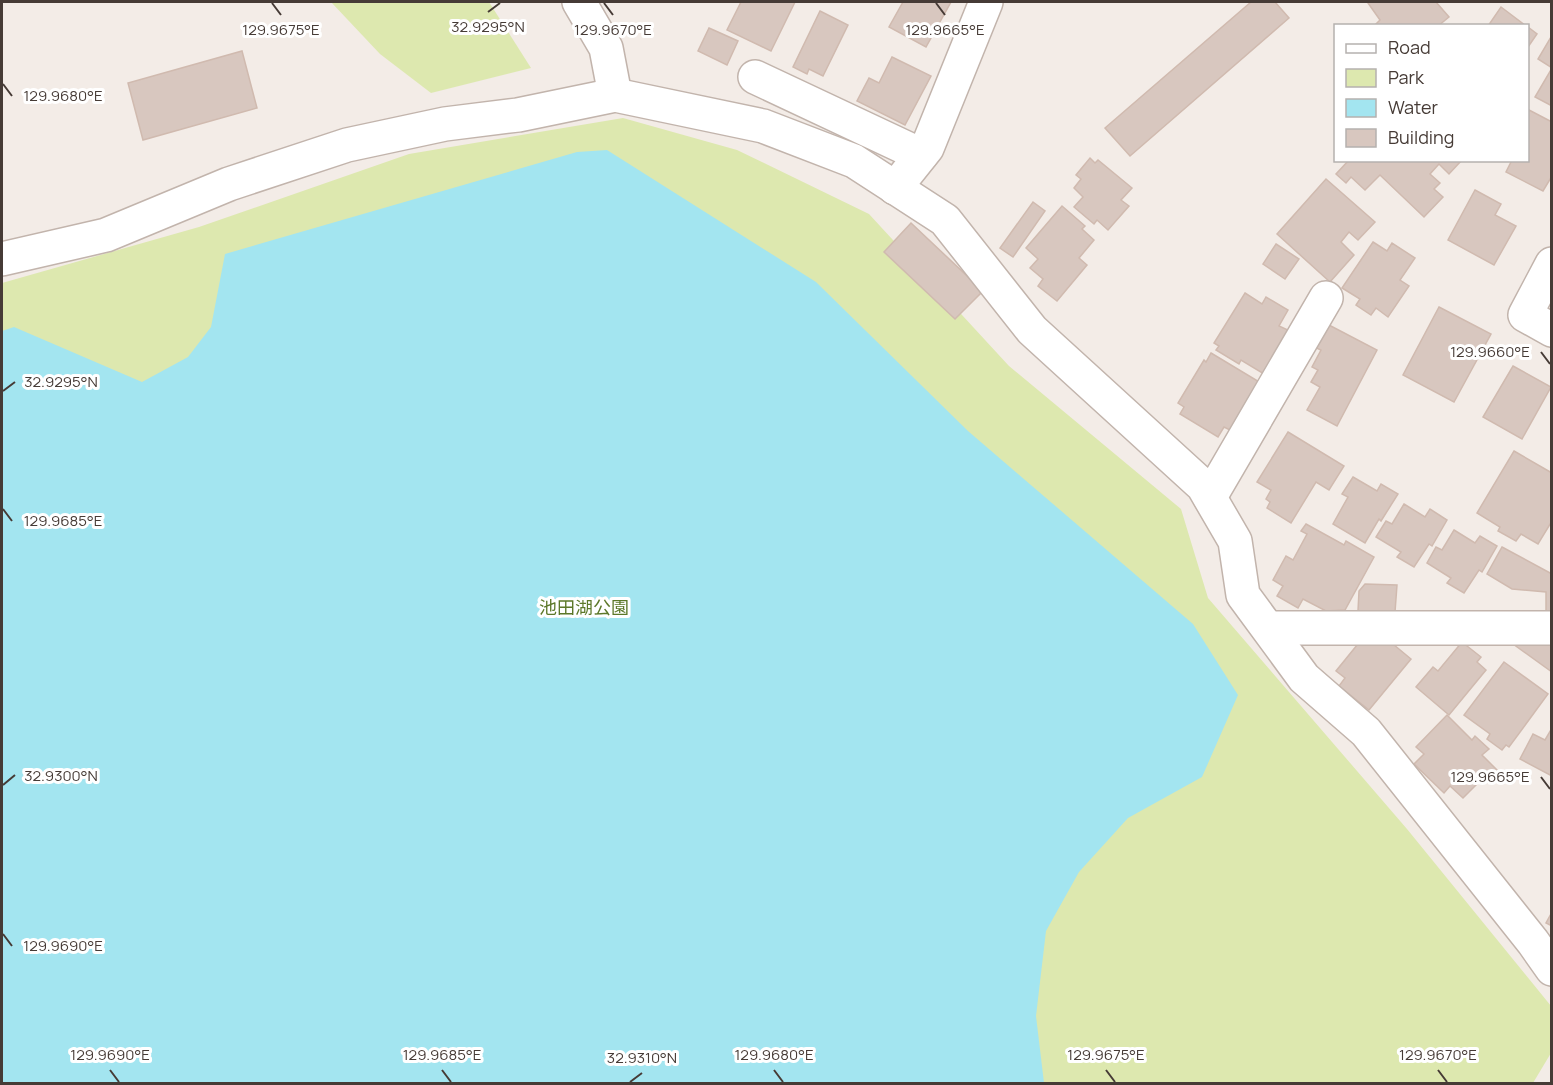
<svg xmlns="http://www.w3.org/2000/svg" width="1553" height="1085" font-family="Manrope,'Noto Sans JP',sans-serif">
<rect width="100%" height="100%" fill="#f3ece7"/>
<g fill="#dde8af">
<path d="M 331,2 L 489,2 L 531,68 L 431,93 L 380,54 Z"/>
<path d="M 623,118 L 737,150 L 869,214 L 1009,366 L 1181,509 L 1208,598 L 1407,829 L 1551,1006 L 1551,1053 L 1533,1083 L 2,1084 L 2,283 L 199,227 L 409,154 Z"/>
</g>
<path fill="#a3e5f0" d="M 607,150 L 816,282 L 968,431 L 1193,624 L 1238,695 L 1202,777 L 1128,818 L 1079,872 L 1046,931 L 1036,1016 L 1044,1083 L 2,1083 L 2,331 L 14,327 L 142,382 L 188,357 L 211,327 L 225,254 L 577,152 Z"/>
<g fill="#d8c7bf" stroke="#d0baaf" stroke-width="1.5">
<path d="M 741,2 L 795,2 L 771,51 L 727,30 Z"/>
<path d="M 903,2 L 951,2 L 926,47 L 889,27 Z"/>
<path d="M 1251,2 L 1275,2 L 1289,18 L 1130,156 L 1105,128 Z"/>
<path d="M 1370,2 L 1436,2 L 1449,17 L 1438,26 L 1374,26 L 1380,20 L 1368,3 Z"/>
<path d="M 1501,7 L 1526,26 L 1488,26 Z"/>
<path d="M 820,11 L 848,25 L 823,76 L 809,69 L 807,74 L 793,67 Z"/>
<path d="M 1528,27 L 1537,34 L 1528,47 Z"/>
<path d="M 709,28 L 738,41 L 727,65 L 698,51 Z"/>
<path d="M 1551,37 L 1552,37 L 1552,68 L 1538,59 Z"/>
<path d="M 242,51 L 257,108 L 143,140 L 128,83 Z"/>
<path d="M 892,57 L 931,76 L 905,125 L 857,101 L 869,78 L 879,83 Z"/>
<path d="M 1552,68 L 1552,106 L 1535,97 Z"/>
<path d="M 1529,110 L 1552,122 L 1552,176 L 1543,191 L 1506,172 L 1512,160 L 1528,160 L 1528,114 Z"/>
<path d="M 1090,158 L 1095,163 L 1098,160 L 1132,188 L 1121,200 L 1129,206 L 1108,230 L 1097,220 L 1094,224 L 1074,207 L 1083,197 L 1074,188 L 1081,179 L 1076,175 Z"/>
<path d="M 1349,160 L 1462,160 L 1449,174 L 1439,164 L 1430,174 L 1440,183 L 1434,189 L 1443,197 L 1424,217 L 1380,175 L 1365,190 L 1351,177 L 1346,183 L 1336,174 Z"/>
<path d="M 1326,179 L 1375,222 L 1358,240 L 1349,232 L 1341,242 L 1354,255 L 1330,282 L 1277,234 Z"/>
<path d="M 1475,190 L 1501,204 L 1495,215 L 1516,226 L 1494,265 L 1448,240 Z"/>
<path d="M 1033,202 L 1045,211 L 1013,257 L 1000,248 Z"/>
<path d="M 1062,206 L 1085,226 L 1082,229 L 1094,240 L 1079,258 L 1087,265 L 1057,301 L 1038,286 L 1043,279 L 1030,268 L 1038,259 L 1026,248 Z"/>
<path d="M 911,223 L 983,291 L 955,319 L 884,252 Z"/>
<path d="M 1373,242 L 1387,251 L 1392,243 L 1415,258 L 1400,280 L 1409,286 L 1388,317 L 1376,308 L 1371,315 L 1356,305 L 1360,299 L 1342,288 Z"/>
<path d="M 1276,244 L 1299,259 L 1285,279 L 1263,264 Z"/>
<path d="M 1245,293 L 1262,304 L 1266,297 L 1288,310 L 1279,326 L 1290,331 L 1264,374 L 1241,360 L 1239,364 L 1216,350 L 1219,346 L 1214,343 Z"/>
<path d="M 1439,307 L 1491,334 L 1454,402 L 1403,375 Z"/>
<path d="M 1327,324 L 1377,350 L 1337,426 L 1307,410 L 1320,387 L 1311,382 L 1318,370 L 1312,367 L 1321,350 L 1314,347 Z"/>
<path d="M 1211,353 L 1261,383 L 1232,431 L 1224,427 L 1218,437 L 1180,414 L 1184,407 L 1178,403 L 1204,360 L 1206,362 Z"/>
<path d="M 1513,366 L 1551,387 L 1522,439 L 1483,417 Z"/>
<path d="M 1288,432 L 1344,466 L 1329,490 L 1316,482 L 1291,523 L 1267,508 L 1270,502 L 1266,499 L 1271,490 L 1257,482 Z"/>
<path d="M 1514,451 L 1552,473 L 1552,521 L 1538,544 L 1521,534 L 1516,541 L 1498,531 L 1500,527 L 1477,513 Z"/>
<path d="M 1353,477 L 1377,491 L 1381,484 L 1398,494 L 1381,521 L 1379,519 L 1365,543 L 1333,524 L 1348,497 L 1342,494 Z"/>
<path d="M 1404,504 L 1425,517 L 1430,509 L 1447,520 L 1432,546 L 1429,544 L 1414,567 L 1397,557 L 1401,552 L 1376,537 L 1386,521 L 1392,524 Z"/>
<path d="M 1306,524 L 1344,545 L 1346,541 L 1374,557 L 1345,610 L 1326,611 L 1303,599 L 1298,608 L 1277,596 L 1283,586 L 1273,580 L 1286,556 L 1293,560 L 1307,534 L 1301,531 Z"/>
<path d="M 1454,530 L 1475,543 L 1480,536 L 1497,546 L 1482,572 L 1479,570 L 1464,593 L 1447,583 L 1451,578 L 1427,563 L 1436,547 L 1442,550 Z"/>
<path d="M 1502,547 L 1552,574 L 1552,615 L 1546,615 L 1546,592 L 1512,589 L 1487,574 Z"/>
<path d="M 1365,584 L 1397,585 L 1395,612 L 1358,611 L 1359,591 Z"/>
<path d="M 1366,634 L 1382,635 L 1411,659 L 1369,710 L 1339,686 L 1345,678 L 1336,671 Z"/>
<path d="M 1552,638 L 1552,672 L 1513,644 Z"/>
<path d="M 1462,642 L 1481,657 L 1477,662 L 1486,670 L 1449,715 L 1416,687 L 1433,667 L 1438,671 Z"/>
<path d="M 1504,662 L 1548,694 L 1509,747 L 1506,745 L 1502,750 L 1487,739 L 1490,734 L 1464,715 Z"/>
<path d="M 1447,715 L 1472,740 L 1475,736 L 1489,749 L 1482,755 L 1499,772 L 1488,783 L 1483,778 L 1463,798 L 1450,786 L 1444,793 L 1414,764 L 1424,754 L 1416,747 Z"/>
<path d="M 1552,728 L 1552,771 L 1550,775 L 1520,759 L 1533,734 L 1545,740 Z"/>
<path d="M 1552,912 L 1552,926 L 1546,923 Z"/>
</g>
<g fill="none" stroke-linecap="round" stroke-linejoin="round">
<defs>
<g id="minor">
<path d="M 579,2 L 606,48 L 615,95"/>
<path d="M 755,77 L 921,155"/>
<path d="M 895,188 L 927,148 L 986,2"/>
<path d="M 2,259 L 106,235 L 229,184 L 347,145 L 445,124 L 518,115 L 615,95 L 763,126 L 854,161 L 945,220 L 1032,330 L 1203,486 L 1235,541 L 1243,595 L 1304,678 L 1366,732 L 1533,942 L 1552,969"/>
<path d="M 1552,264 L 1525,315 L 1552,330"/>
<path d="M 1210,497 L 1326,298"/>
<path d="M 1268,628 L 1552,628"/>
</g>
</defs>
<use href="#minor" stroke="#c2b4ac" stroke-width="36"/>
<use href="#minor" stroke="#fff" stroke-width="33"/>
</g>
<path fill="none" stroke="#463b36" stroke-width="2" d="M 272,3 L 281,15M 604,3 L 613,15M 936,3 L 945,15M 488,12 L 500,3M 3,84 L 12,96M 1541,352 L 1550,364M 3,391 L 15,382M 3,509 L 12,521M 1541,777 L 1550,789M 3,785 L 15,775M 3,934 L 12,946M 110,1070 L 119,1082M 442,1070 L 451,1082M 774,1070 L 783,1082M 1106,1070 L 1115,1082M 1438,1070 L 1447,1082M 630,1082 L 642,1073"/>
<g text-anchor="middle" stroke-width="6" stroke-linejoin="round" paint-order="stroke">
<g font-size="18" fill="#5c7829" stroke="#fff">
<text x="584" y="614">池田湖公園</text>
</g>
</g>
<g font-size="15" text-anchor="middle" fill="#463b36" stroke="#fff" stroke-width="6" stroke-linejoin="round" paint-order="stroke">
<text x="488" y="32">32.9295°N</text>
<text x="281" y="35">129.9675°E</text>
<text x="613" y="35">129.9670°E</text>
<text x="945" y="35">129.9665°E</text>
<text x="63" y="101">129.9680°E</text>
<text x="1490" y="357">129.9660°E</text>
<text x="61" y="387">32.9295°N</text>
<text x="63" y="526">129.9685°E</text>
<text x="61" y="781">32.9300°N</text>
<text x="1490" y="782">129.9665°E</text>
<text x="63" y="951">129.9690°E</text>
<text x="110" y="1060">129.9690°E</text>
<text x="442" y="1060">129.9685°E</text>
<text x="774" y="1060">129.9680°E</text>
<text x="1106" y="1060">129.9675°E</text>
<text x="1438" y="1060">129.9670°E</text>
<text x="642" y="1063">32.9310°N</text>
</g>
<rect width="1553" height="1085" fill="none" stroke="#463b36" stroke-width="6"/>
<rect x="1334" y="24" width="195" height="138" fill="#ffffff" stroke="#b5b1af" stroke-width="1.5"/>
<rect x="1346" y="44" width="30" height="9" fill="#ffffff" stroke="#b5b1af" stroke-width="1.5"/>
<text x="1388" y="54" font-size="18" fill="#463b36">Road</text>
<rect x="1346" y="69" width="30" height="18" fill="#dde8af" stroke="#b5b1af" stroke-width="1.5"/>
<text x="1388" y="84" font-size="18" fill="#463b36">Park</text>
<rect x="1346" y="99" width="30" height="18" fill="#a3e5f0" stroke="#b5b1af" stroke-width="1.5"/>
<text x="1388" y="114" font-size="18" fill="#463b36">Water</text>
<rect x="1346" y="129" width="30" height="18" fill="#d8c7bf" stroke="#b5b1af" stroke-width="1.5"/>
<text x="1388" y="144" font-size="18" fill="#463b36">Building</text>
</svg>
